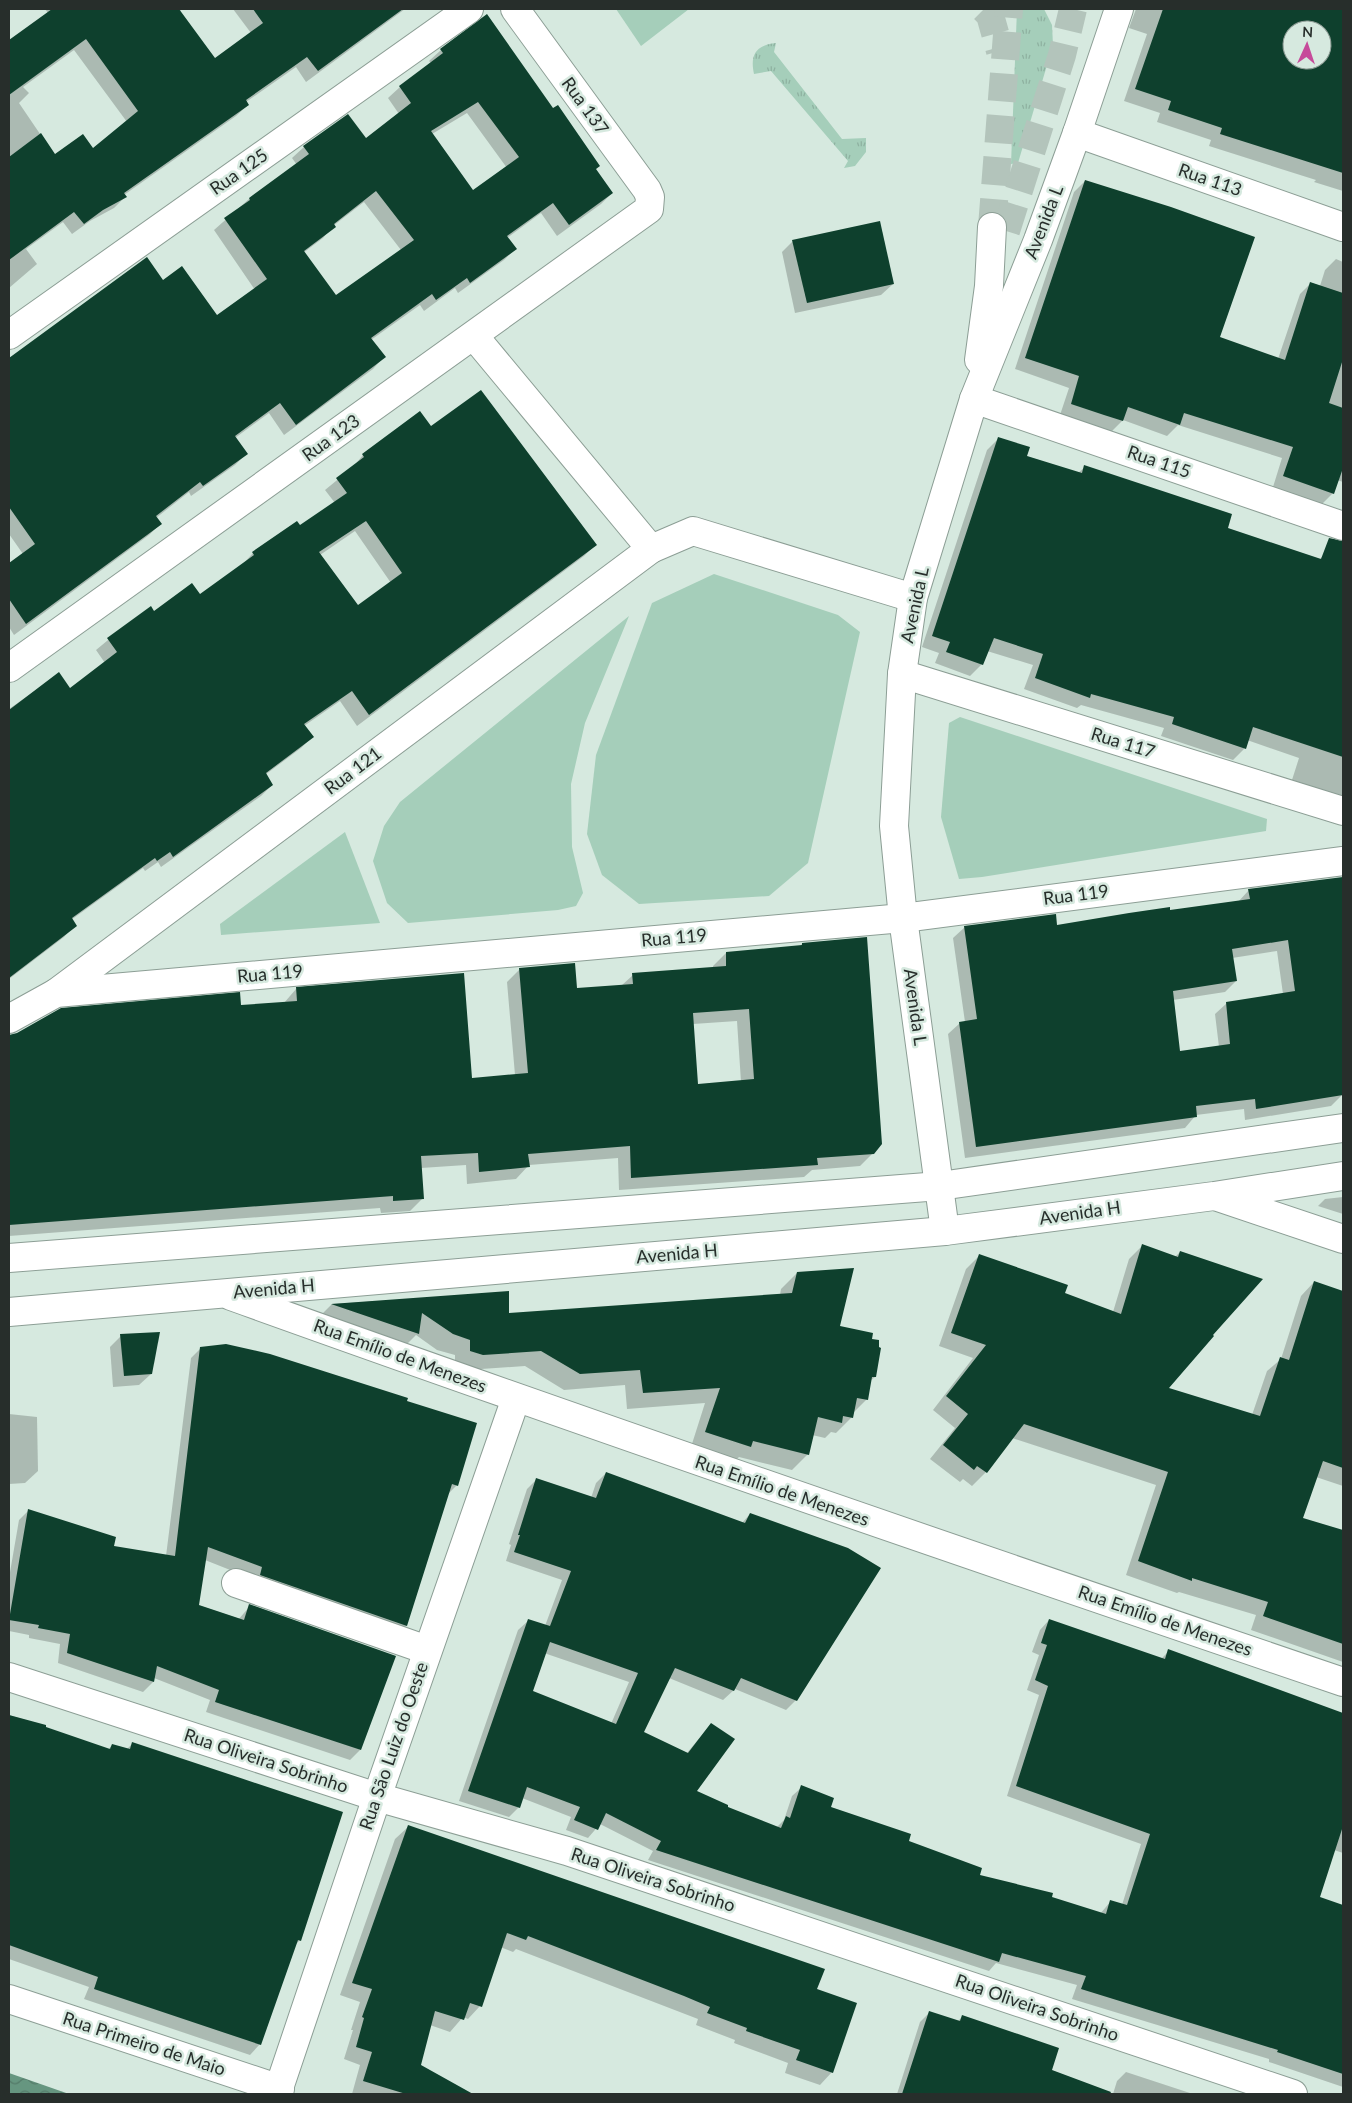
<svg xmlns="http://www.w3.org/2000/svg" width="1352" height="2103" font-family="Lato,sans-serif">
<defs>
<pattern id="grass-tufts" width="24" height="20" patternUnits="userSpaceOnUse" patternTransform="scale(1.25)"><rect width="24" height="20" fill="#a5ceba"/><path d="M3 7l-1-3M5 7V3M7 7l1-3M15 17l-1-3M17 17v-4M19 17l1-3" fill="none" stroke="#8eb1a0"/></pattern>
<pattern id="water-waves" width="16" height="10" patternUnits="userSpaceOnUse" patternTransform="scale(1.25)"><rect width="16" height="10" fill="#669680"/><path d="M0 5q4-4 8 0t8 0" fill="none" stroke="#547b69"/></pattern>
</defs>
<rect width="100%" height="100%" fill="#d6e9df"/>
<g fill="url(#grass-tufts)">
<path d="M 1017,9 L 1044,9 L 1052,25 L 1053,45 L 1018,163 L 1011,164 Z"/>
<path d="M 776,43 L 774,52 L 842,139 L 866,138 L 866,152 L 855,166 L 844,168 L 848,161 L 771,71 L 754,74 C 750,56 755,45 776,43 Z"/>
</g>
<g fill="#a5ceba">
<path d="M 616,9 L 689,9 L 641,46 Z"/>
<path d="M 714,574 L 838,615 L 860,632 L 808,863 L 769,896 L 639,904 L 602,875 L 587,834 L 596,755 L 652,603 Z"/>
<path d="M 629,616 L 585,723 L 571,784 L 572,847 L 583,893 L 576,906 L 558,910 L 408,923 L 387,903 L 373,861 L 384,826 L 400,802 Z"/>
<path d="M 960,717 L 1267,819 L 1266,831 L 982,877 L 959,879 L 941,817 L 949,723 Z"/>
<path d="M 345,832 L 380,923 L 221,935 L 220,924 Z"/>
</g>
<path fill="url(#water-waves)" d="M 9,2073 L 69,2094 L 9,2094 Z"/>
<g fill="#0003" fill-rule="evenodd">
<path d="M 45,9 L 182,9 L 179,12 L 215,60 L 251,33 L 233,9 L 405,9 L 306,82 L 296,67 L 246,102 L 248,105 L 236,116 L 124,195 L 125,197 L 114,208 L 90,221 L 72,234 L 63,222 L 26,249 L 37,264 L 9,288 L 9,42 L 48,13 ZM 74,50 L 127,122 L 93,150 L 55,156 L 19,103 L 29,93 L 23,87 Z"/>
<path d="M 1136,9 L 1343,9 L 1343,191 L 1314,182 L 1316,180 L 1209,146 L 1211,140 L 1157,122 L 1160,113 L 1124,101 L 1147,34 L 1129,28 ZM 1292,30 L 1322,30 L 1322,60 L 1296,60 L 1238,80 L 1292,52 Z"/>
<path d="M 441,50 L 595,169 L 612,193 L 601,204 L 557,236 L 541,213 L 507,238 L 515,249 L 504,260 L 458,293 L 455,288 L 424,311 L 420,305 L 371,340 L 384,357 L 373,369 L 284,435 L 269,413 L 235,438 L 246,454 L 235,465 L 191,496 L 189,492 L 156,518 L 160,524 L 149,535 L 14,635 L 9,627 L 9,564 L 23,554 L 9,534 L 9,359 L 147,259 L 163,281 L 217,317 L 255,290 L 214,230 L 249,199 L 297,165 L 292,158 L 304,147 L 366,140 L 399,114 L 388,98 L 400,87 L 431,63 L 429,61 ZM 467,113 L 507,168 L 473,192 L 432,134 ZM 364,202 L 401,250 L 336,297 L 303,253 L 323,238 L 333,226 Z"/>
<path d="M 1085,181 L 1218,338 L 1278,359 L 1300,294 L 1311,283 L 1320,286 L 1325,270 L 1336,259 L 1343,262 L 1343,482 L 1337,480 L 1333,493 L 1322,504 L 1273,487 L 1282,458 L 1178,425 L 1167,436 L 1123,420 L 1111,432 L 1060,415 L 1069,388 L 1015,369 L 1074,192 Z"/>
<path d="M 793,241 L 893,284 L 881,295 L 795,313 L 782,252 Z"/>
<path d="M 430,428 L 595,545 L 584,556 L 357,726 L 340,701 L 304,726 L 312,737 L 301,748 L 265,775 L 272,785 L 261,796 L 161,867 L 158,862 L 145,871 L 143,868 L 71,920 L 75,925 L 64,937 L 9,979 L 9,709 L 59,674 L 70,689 L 105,663 L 96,650 L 125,626 L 153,612 L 200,596 L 242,565 L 253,553 L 297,523 L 300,527 L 335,503 L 325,490 L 353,467 L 363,455 ZM 355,531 L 391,583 L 358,607 L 320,555 Z"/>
<path d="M 998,439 L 1026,456 L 1078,473 L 1085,467 L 1226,529 L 1319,560 L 1323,556 L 1343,562 L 1343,797 L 1292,780 L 1299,758 L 1247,740 L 1244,749 L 1233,760 L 1161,736 L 1164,728 L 1081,705 L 1077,708 L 1024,689 L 1033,665 L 987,651 L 982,664 L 970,676 L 935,663 L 939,653 L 922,647 L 987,450 Z"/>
<path d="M 1343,878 L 1343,1073 L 1339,1074 L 1343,1094 L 1331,1106 L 1245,1120 L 1244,1109 L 1196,1115 L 1185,1128 L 965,1158 L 948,1034 L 960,1023 L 965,1022 L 953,938 L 965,927 L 1056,926 L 1238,902 L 1249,890 ZM 1277,951 L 1283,994 L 1227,1003 L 1215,1014 L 1219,1047 L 1179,1052 L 1173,1000 L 1225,992 L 1236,981 L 1232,958 Z"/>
<path d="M 802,944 L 873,1153 L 860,1166 L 812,1170 L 804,1177 L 619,1190 L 618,1158 L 529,1165 L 516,1179 L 467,1184 L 466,1165 L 421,1168 L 423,1198 L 410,1211 L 381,1213 L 380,1208 L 9,1236 L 9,1036 L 240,1006 L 284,1003 L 296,989 L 471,1079 L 515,1075 L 507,982 L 520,969 L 576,990 L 621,986 L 633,975 L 713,968 L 713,966 L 726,953 L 799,947 ZM 737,1021 L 741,1082 L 697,1085 L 693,1024 Z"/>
<path d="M 1343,1197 L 1343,1214 L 1318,1206 L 1325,1199 Z"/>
<path d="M 1142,1246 L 1175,1257 L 1180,1252 L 1210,1335 L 1167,1389 L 1252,1415 L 1267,1371 L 1281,1359 L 1301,1296 L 1314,1282 L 1343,1292 L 1343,1486 L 1316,1477 L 1301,1519 L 1343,1532 L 1343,1662 L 1251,1630 L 1256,1615 L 1179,1592 L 1177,1593 L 1126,1575 L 1156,1485 L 1012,1438 L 986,1472 L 972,1486 L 963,1479 L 960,1482 L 930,1459 L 955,1428 L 933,1410 L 973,1358 L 939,1346 L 966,1269 L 980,1255 L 1063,1294 L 1113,1312 L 1129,1259 Z"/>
<path d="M 797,1273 L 875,1377 L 870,1381 L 867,1399 L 853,1413 L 852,1417 L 836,1433 L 831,1432 L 825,1438 L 812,1435 L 808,1454 L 792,1470 L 739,1457 L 734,1462 L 691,1447 L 705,1403 L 627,1409 L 625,1385 L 564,1390 L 525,1366 L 467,1370 L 455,1366 L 455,1355 L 437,1350 L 416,1335 L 402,1349 L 317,1319 L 332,1304 L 508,1293 L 508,1315 L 780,1295 L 781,1289 Z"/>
<path d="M 121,1336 L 151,1374 L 139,1385 L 113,1387 L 110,1347 Z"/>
<path d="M 201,1348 L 405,1402 L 457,1485 L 447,1495 L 406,1626 L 396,1636 L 205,1560 L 198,1606 L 238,1620 L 250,1606 L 360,1750 L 350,1760 L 206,1712 L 210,1700 L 154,1678 L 153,1682 L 143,1692 L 58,1663 L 60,1644 L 29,1638 L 29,1635 L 9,1631 L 9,1578 L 19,1520 L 29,1510 L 113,1547 L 166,1556 L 191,1358 Z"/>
<path d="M 9,1414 L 37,1417 L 38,1471 L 25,1483 L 9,1484 Z"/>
<path d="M 606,1473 L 742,1523 L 750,1514 L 796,1700 L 786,1710 L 735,1689 L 723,1700 L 669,1678 L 642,1733 L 687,1753 L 711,1724 L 695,1792 L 726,1808 L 776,1828 L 784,1820 L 792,1796 L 802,1787 L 830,1807 L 979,1876 L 1100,1914 L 1111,1901 L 1122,1905 L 1141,1844 L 1007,1796 L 1039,1695 L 1027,1690 L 1039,1655 L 1032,1652 L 1040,1630 L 1049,1620 L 1161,1659 L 1169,1651 L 1343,1715 L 1343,1853 L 1334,1850 L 1318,1898 L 1343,1906 L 1343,2087 L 1269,2062 L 1269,2059 L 1072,1999 L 1077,1985 L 996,1963 L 989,1971 L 648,1860 L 653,1851 L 600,1824 L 588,1838 L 566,1830 L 571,1817 L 522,1798 L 519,1807 L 509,1817 L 459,1801 L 518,1630 L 528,1621 L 545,1626 L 562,1580 L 506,1561 L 511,1545 L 509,1544 L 527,1489 L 536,1480 L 591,1498 L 596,1483 ZM 544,1653 L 629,1682 L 611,1724 L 531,1692 Z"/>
<path d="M 9,1715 L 45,1726 L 44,1728 L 108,1750 L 112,1745 L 126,1750 L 133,1743 L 300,1940 L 295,1945 L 260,2044 L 250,2055 L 84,1999 L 89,1987 L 9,1959 Z"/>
<path d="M 408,1827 L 815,1990 L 832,2072 L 820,2085 L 785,2073 L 788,2063 L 734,2043 L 735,2040 L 696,2025 L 698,2019 L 516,1949 L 513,1952 L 500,1947 L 480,2006 L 468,2019 L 463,2017 L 450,2032 L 430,2025 L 419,2065 L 471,2094 L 352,2094 L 360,2065 L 344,2059 L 353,2030 L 351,2030 L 360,2002 L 340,1995 L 395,1839 Z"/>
<path d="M 929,2013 L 957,2022 L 963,2016 L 1051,2070 L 1113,2094 L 1117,2081 L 1126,2072 L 1193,2094 L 897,2094 L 920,2022 Z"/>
</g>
<g fill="#0e402d" fill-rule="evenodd">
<path d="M 52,9 L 179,9 L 215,58 L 263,23 L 253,9 L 403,9 L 318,71 L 307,57 L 246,100 L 249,105 L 124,193 L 127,197 L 103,210 L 84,224 L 74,212 L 9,260 L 9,157 L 41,133 L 55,154 L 83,134 L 93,148 L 138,111 L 86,39 L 9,95 L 9,40 Z"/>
<path d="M 1163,9 L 1343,9 L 1343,173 L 1220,134 L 1222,128 L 1168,110 L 1171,101 L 1135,89 ZM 1292,30 L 1322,30 L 1322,60 L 1292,60 Z"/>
<path d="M 487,14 L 553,108 L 558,105 L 600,166 L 596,169 L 613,193 L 569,225 L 553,203 L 507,236 L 517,249 L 470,283 L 467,278 L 436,300 L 432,294 L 371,338 L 386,357 L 296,425 L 280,403 L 235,436 L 248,454 L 203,486 L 200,482 L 156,516 L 162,524 L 26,624 L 9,599 L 9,563 L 35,544 L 9,507 L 9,358 L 147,257 L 163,280 L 182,266 L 217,315 L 267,279 L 224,218 L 250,200 L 249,198 L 309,154 L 303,146 L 348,114 L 366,138 L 411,103 L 399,86 L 443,53 L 440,49 ZM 478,102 L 519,157 L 473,190 L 431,131 ZM 376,191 L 414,240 L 336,295 L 304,251 L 336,227 L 334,224 Z"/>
<path d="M 1085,180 L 1171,207 L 1255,237 L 1220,337 L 1285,360 L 1310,282 L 1343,293 L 1343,359 L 1329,403 L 1343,408 L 1343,468 L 1334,494 L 1283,476 L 1293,447 L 1184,413 L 1180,425 L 1128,407 L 1123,421 L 1104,415 L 1071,404 L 1079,376 L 1025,358 Z"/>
<path d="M 880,221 L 894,284 L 807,303 L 792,240 Z"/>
<path d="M 481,390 L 597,545 L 369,715 L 352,691 L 304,724 L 314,737 L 266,773 L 273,785 L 173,857 L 170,852 L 157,861 L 155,858 L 72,918 L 77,926 L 9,978 L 9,710 L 59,672 L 70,688 L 117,652 L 107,638 L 151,606 L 154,611 L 192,583 L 200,594 L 254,555 L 252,552 L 297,521 L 300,525 L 347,493 L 336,478 L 364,457 L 362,454 L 420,411 L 431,426 ZM 366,521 L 402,573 L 358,605 L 319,552 Z"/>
<path d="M 998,437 L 1030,447 L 1027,456 L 1082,473 L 1084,465 L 1232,514 L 1228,528 L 1321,559 L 1329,538 L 1343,541 L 1343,757 L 1253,727 L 1246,749 L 1172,724 L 1174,717 L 1091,694 L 1090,698 L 1035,678 L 1043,654 L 994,638 L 983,665 L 946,652 L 950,642 L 932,636 Z"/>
<path d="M 1343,877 L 1343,1095 L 1256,1109 L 1255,1099 L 1196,1106 L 1197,1117 L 976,1147 L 959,1022 L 977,1019 L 964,926 L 1056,914 L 1057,925 L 1129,913 L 1170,907 L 1170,910 L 1250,899 L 1248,889 ZM 1288,940 L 1295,991 L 1226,1002 L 1230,1044 L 1180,1051 L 1173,991 L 1237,981 L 1232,949 Z"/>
<path d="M 867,937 L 882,1144 L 874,1154 L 817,1158 L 818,1165 L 631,1178 L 630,1146 L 528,1154 L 530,1167 L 479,1172 L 478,1153 L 421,1156 L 424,1199 L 393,1201 L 393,1196 L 9,1225 L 9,1035 L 17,1033 L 61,1008 L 240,992 L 241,1005 L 297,1001 L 296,987 L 464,973 L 472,1078 L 528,1073 L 519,968 L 575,963 L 577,988 L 633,984 L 632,973 L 726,966 L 726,952 L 802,945 L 802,943 ZM 749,1009 L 754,1079 L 698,1084 L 693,1013 Z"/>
<path d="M 1142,1244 L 1178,1257 L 1180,1251 L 1263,1279 L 1213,1335 L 1214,1336 L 1169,1388 L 1260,1416 L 1280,1357 L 1289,1360 L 1314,1281 L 1343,1291 L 1343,1468 L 1323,1461 L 1303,1518 L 1343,1530 L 1343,1644 L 1263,1616 L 1268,1602 L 1192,1578 L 1192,1581 L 1138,1561 L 1168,1472 L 1024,1424 L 987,1473 L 977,1466 L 974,1470 L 943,1445 L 968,1414 L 946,1396 L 986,1345 L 951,1333 L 979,1254 L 1068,1285 L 1065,1293 L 1121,1314 Z"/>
<path d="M 854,1268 L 840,1326 L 873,1333 L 872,1339 L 879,1340 L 879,1347 L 881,1348 L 876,1377 L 872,1377 L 868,1400 L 857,1398 L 853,1418 L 843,1416 L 842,1423 L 818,1417 L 809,1455 L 753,1441 L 751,1447 L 705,1432 L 720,1388 L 643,1393 L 640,1370 L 580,1374 L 541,1351 L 483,1355 L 470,1351 L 470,1340 L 453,1334 L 422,1313 L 419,1334 L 331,1304 L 509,1291 L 509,1313 L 792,1293 L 797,1272 Z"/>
<path d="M 160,1332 L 152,1374 L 124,1376 L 120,1334 Z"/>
<path d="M 226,1344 L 270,1354 L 408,1398 L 407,1401 L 477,1423 L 458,1486 L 452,1484 L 407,1626 L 260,1575 L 262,1567 L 208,1547 L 199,1605 L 244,1620 L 249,1604 L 396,1656 L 361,1750 L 215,1702 L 219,1690 L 157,1666 L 154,1682 L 67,1653 L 70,1634 L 38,1628 L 39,1625 L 9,1620 L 28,1509 L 116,1537 L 114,1546 L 175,1556 L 200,1347 Z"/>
<path d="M 606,1472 L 745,1523 L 750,1513 L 848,1548 L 881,1568 L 797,1701 L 741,1678 L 734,1691 L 675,1668 L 644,1732 L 688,1753 L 711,1723 L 735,1739 L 697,1791 L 728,1805 L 728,1807 L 781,1828 L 786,1816 L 790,1818 L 801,1785 L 834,1798 L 831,1807 L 911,1834 L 909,1841 L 982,1868 L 980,1875 L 1053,1893 L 1052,1897 L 1106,1914 L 1110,1900 L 1127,1905 L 1150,1834 L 1016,1786 L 1048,1686 L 1035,1680 L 1047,1645 L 1041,1643 L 1049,1619 L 1165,1659 L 1168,1649 L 1343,1713 L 1343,1826 L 1320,1897 L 1343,1905 L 1343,2074 L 1277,2052 L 1278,2050 L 1081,1989 L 1086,1976 L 1002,1953 L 999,1962 L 656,1850 L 661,1841 L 606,1813 L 598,1830 L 574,1820 L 580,1807 L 527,1787 L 520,1808 L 468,1791 L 528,1619 L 550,1626 L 571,1571 L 514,1552 L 520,1535 L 518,1535 L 536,1478 L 596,1498 ZM 550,1642 L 638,1673 L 616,1724 L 533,1691 Z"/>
<path d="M 9,1715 L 46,1725 L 46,1727 L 110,1749 L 112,1744 L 130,1749 L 132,1742 L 343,1812 L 301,1941 L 298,1940 L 261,2045 L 94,1989 L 98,1977 L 9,1945 Z"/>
<path d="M 408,1825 L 825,1969 L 817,1989 L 857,2003 L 833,2073 L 796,2060 L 800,2050 L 746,2031 L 747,2028 L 707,2013 L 710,2007 L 684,1996 L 528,1936 L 526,1940 L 507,1933 L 482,2007 L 470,2003 L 464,2020 L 435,2011 L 421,2065 L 473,2094 L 406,2094 L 363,2081 L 372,2052 L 356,2047 L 364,2018 L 362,2017 L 372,1989 L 352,1983 Z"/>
<path d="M 929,2011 L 960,2021 L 962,2015 L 1059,2048 L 1052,2070 L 1111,2092 L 1110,2094 L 902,2094 Z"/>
</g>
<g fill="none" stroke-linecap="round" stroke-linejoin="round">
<g stroke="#b3c4bb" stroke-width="28" stroke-dasharray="28 14" stroke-linecap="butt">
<path d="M 984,9 L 990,15 L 1000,51"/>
<path d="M 992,227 L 1009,9"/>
<path d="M 1006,231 L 1062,55 L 1073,9"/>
</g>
<defs>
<g id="minor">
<path d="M 1077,133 L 1343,227"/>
<path d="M 9,335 L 469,9"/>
<path d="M 474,336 L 651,549 L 693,531 L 913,598"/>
<path d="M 979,360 L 989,286 L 992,227"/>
<path d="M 974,399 L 1343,526"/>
<path d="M 9,668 L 649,209 L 650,197 L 647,190 L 515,9"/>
<path d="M 902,674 L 1343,811"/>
<path d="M 56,993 L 651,549"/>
<path d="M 9,1019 L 56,993 L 903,918 L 1343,861"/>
<path d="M 1218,1197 L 1343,1239"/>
<path d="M 945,1231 L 903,918 L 894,826 L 902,674 L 913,598 L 974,399 L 1038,240 L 1077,133 L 1119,9"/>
<path d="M 9,1258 L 940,1186 L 1343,1128"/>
<path d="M 231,1296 C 601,1429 972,1556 1343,1682"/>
<path d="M 9,1312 L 945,1231 L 1214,1196 L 1343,1176"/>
<path d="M 236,1583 L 427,1650"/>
<path d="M 9,1677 L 377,1797 L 567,1851 L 1293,2094"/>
<path d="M 9,1999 L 280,2089"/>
<path d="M 277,2094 L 377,1797 L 516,1398"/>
</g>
</defs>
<use href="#minor" stroke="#8c9e95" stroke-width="30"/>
<use href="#minor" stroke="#fff" stroke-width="28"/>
</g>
<g text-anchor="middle" stroke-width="5" stroke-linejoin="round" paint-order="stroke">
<g font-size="18" fill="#272e2b" stroke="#d6e9df">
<text transform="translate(585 106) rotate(54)" y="6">Rua 137</text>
<text transform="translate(239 172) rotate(-35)" y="6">Rua 125</text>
<text transform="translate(1210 180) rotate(19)" y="6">Rua 113</text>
<text transform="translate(1044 222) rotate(-69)" y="6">Avenida L</text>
<text transform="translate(331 438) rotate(-36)" y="6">Rua 123</text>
<text transform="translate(1159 462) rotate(19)" y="6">Rua 115</text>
<text transform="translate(915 605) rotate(-78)" y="6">Avenida L</text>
<text transform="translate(1123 743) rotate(17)" y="6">Rua 117</text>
<text transform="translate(353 771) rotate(-37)" y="6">Rua 121</text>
<text transform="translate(1076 895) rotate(-7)" y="6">Rua 119</text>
<text transform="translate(674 938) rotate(-5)" y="6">Rua 119</text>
<text transform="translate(270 974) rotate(-5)" y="6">Rua 119</text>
<text transform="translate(915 1007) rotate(82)" y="6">Avenida L</text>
<text transform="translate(1080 1213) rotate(-8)" y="6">Avenida H</text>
<text transform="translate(677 1254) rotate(-5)" y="6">Avenida H</text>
<text transform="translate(274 1289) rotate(-5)" y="6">Avenida H</text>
<text transform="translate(400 1356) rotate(20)" y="6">Rua Emílio de Menezes</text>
<text transform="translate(782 1491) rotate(19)" y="6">Rua Emílio de Menezes</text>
<text transform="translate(1165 1621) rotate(19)" y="6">Rua Emílio de Menezes</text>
<text transform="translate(394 1746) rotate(-71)" y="6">Rua São Luiz do Oeste</text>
<text transform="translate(266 1761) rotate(18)" y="6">Rua Oliveira Sobrinho</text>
<text transform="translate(653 1880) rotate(18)" y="6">Rua Oliveira Sobrinho</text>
<text transform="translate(1037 2008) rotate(19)" y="6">Rua Oliveira Sobrinho</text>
<text transform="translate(144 2044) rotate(18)" y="6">Rua Primeiro de Maio</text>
</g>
</g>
<rect width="1352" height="2103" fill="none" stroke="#272e2b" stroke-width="20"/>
<g transform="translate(1307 45) rotate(3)"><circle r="24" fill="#d6e9df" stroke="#909e97"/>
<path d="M0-4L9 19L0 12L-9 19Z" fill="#c64a9a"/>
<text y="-8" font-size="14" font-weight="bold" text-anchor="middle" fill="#272e2b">N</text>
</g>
</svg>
